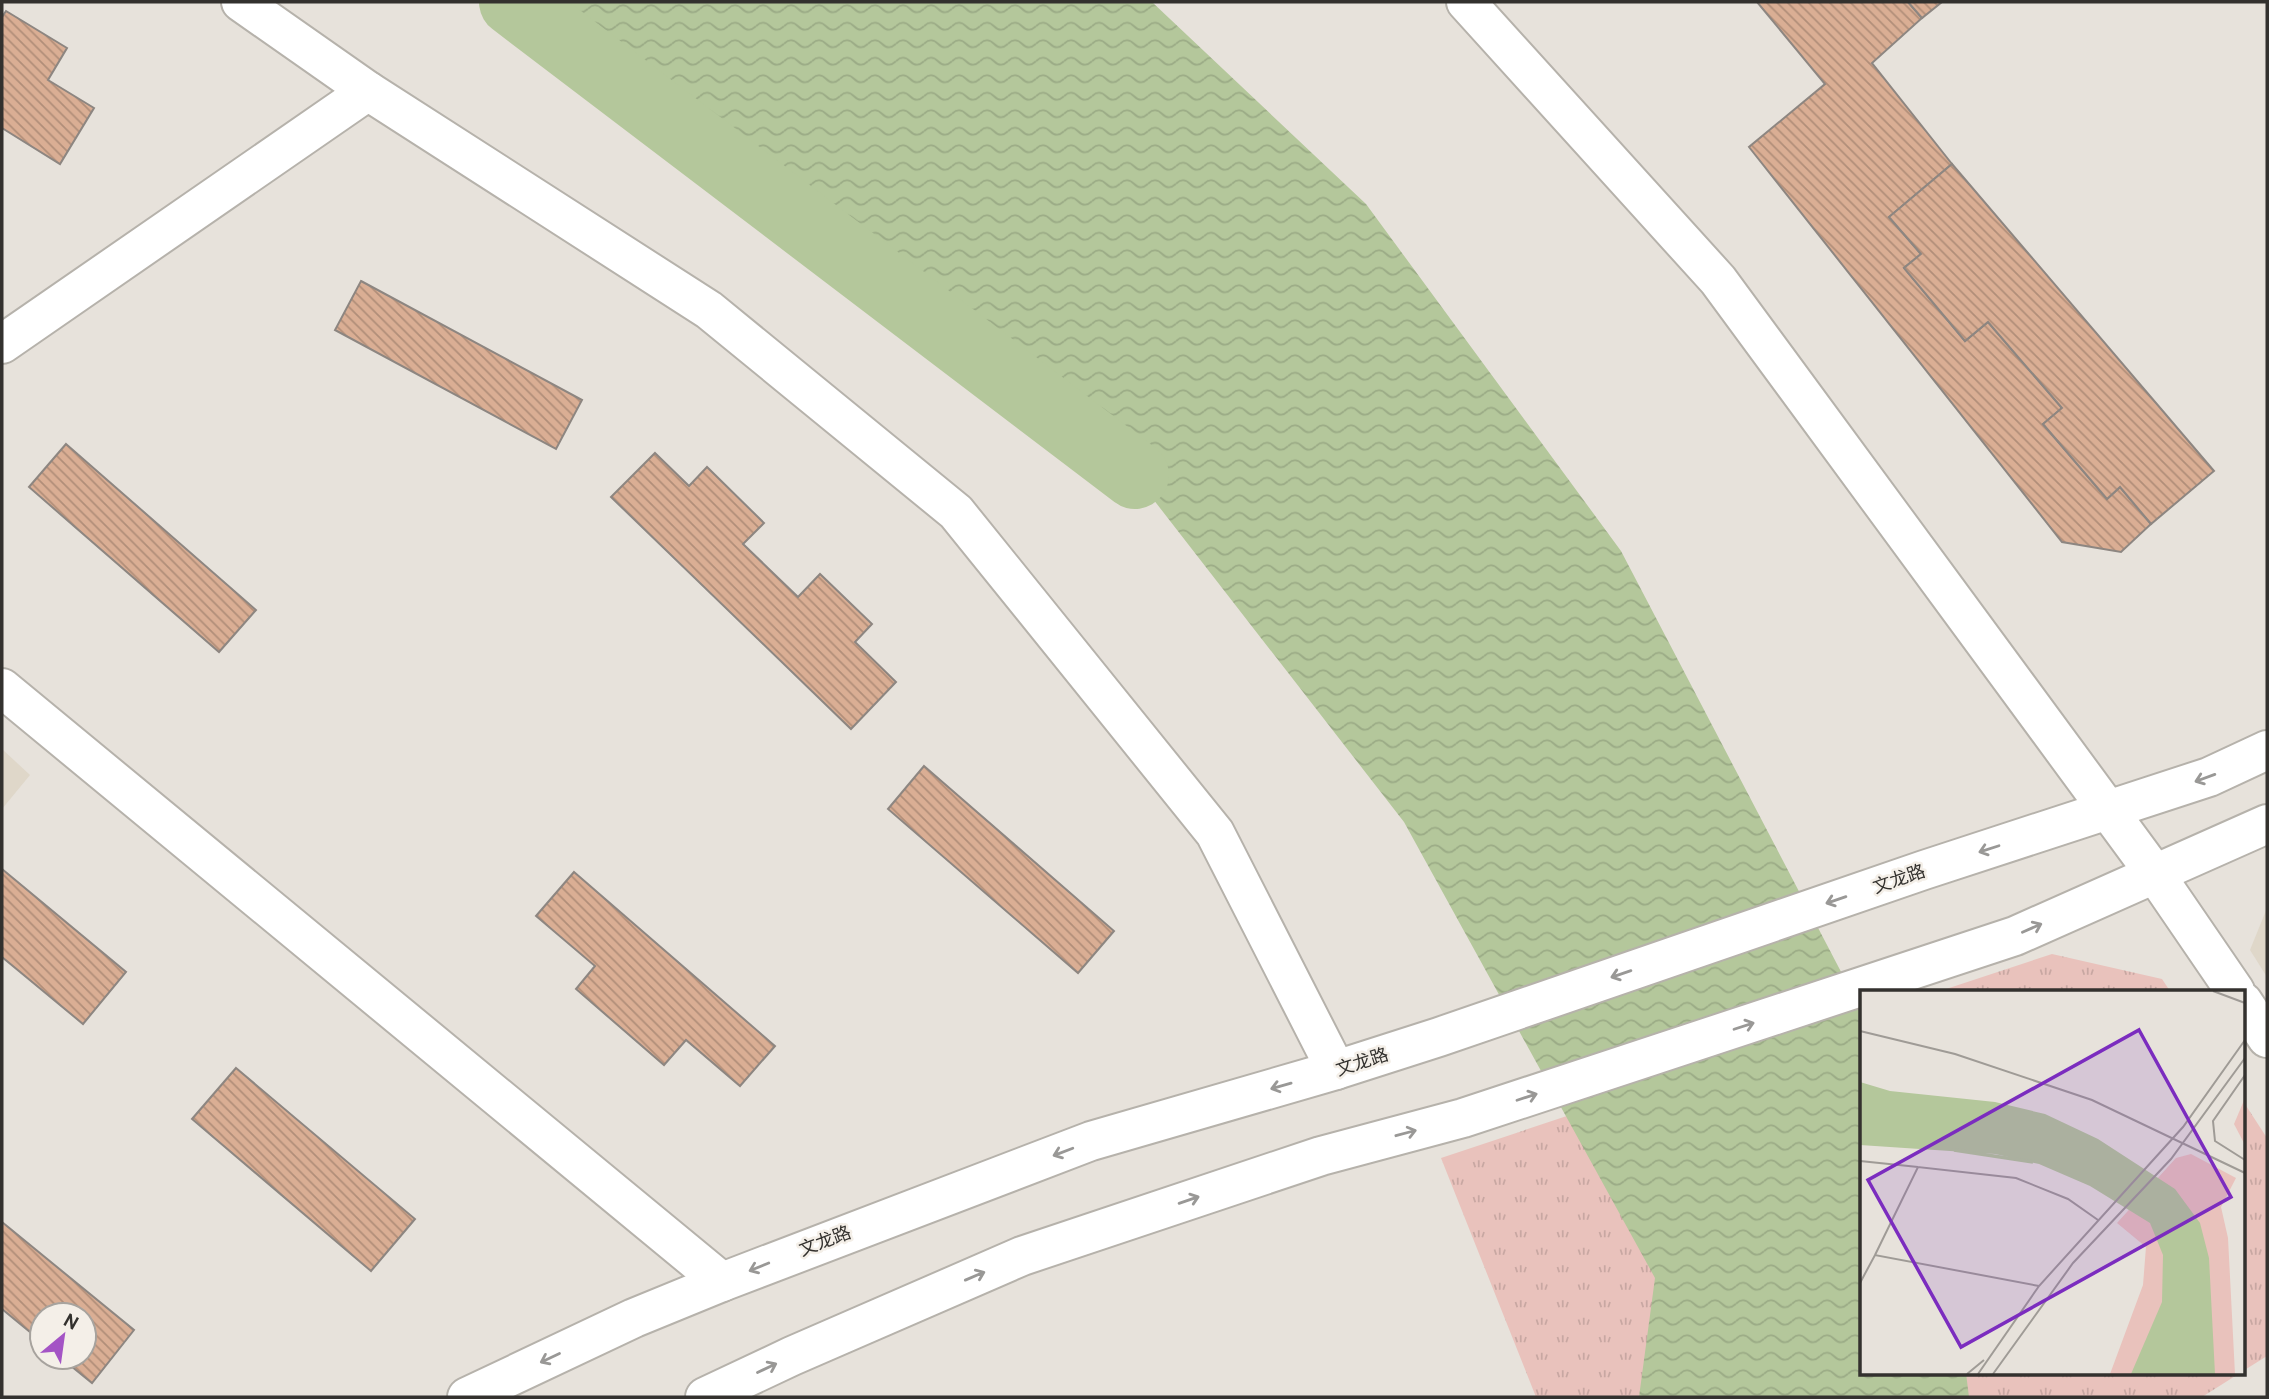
<svg xmlns="http://www.w3.org/2000/svg" width="2269" height="1399" font-family="Overpass,'Noto Sans SC',sans-serif">
<defs>
<pattern id="grass-tufts" width="24" height="20" patternUnits="userSpaceOnUse" patternTransform="scale(1.75)"><rect width="24" height="20" fill="#e9c2bc"/><path d="M3 7l-1-3M5 7V3M7 7l1-3M15 17l-1-3M17 17v-4M19 17l1-3" fill="none" stroke="#c8a7a2"/></pattern>
<pattern id="water-waves" width="16" height="10" patternUnits="userSpaceOnUse" patternTransform="scale(1.75)"><rect width="16" height="10" fill="#b4c79b"/><path d="M0 5q4-4 8 0t8 0" fill="none" stroke="#9bab86"/></pattern>
<pattern id="building-back-hatch" width="6" height="6" patternUnits="userSpaceOnUse" patternTransform="scale(1.75)"><rect width="6" height="6" fill="#daae94"/><path d="M-1 5l2 2M0 0l6 6M5-1l2 2" fill="none" stroke="#b18e79"/></pattern>
</defs>
<rect width="100%" height="100%" fill="#e7e2db"/>
<g fill="#dfd7c9">
<path d="M 2,749 L 30,775 L 2,809 Z"/>
<path d="M 2267,908 L 2267,977 L 2250,950 Z"/>
</g>
<g fill="url(#grass-tufts)">
<path d="M 2052,954 L 2162,979 L 2170,991 L 1940,991 Z"/>
<path d="M 1861,1018 L 1861,1373 L 2240,1373 L 2202,1397 L 1536,1397 L 1441,1158 Z"/>
<path d="M 2243,1101 L 2267,1138 L 2267,1356 L 2243,1371 Z"/>
</g>
<path fill="url(#water-waves)" d="M 485,2 L 1152,2 L 1366,204 L 1621,551 L 1861,1010 L 1861,1373 L 1966,1373 L 1969,1397 L 1639,1397 L 1655,1278 L 1404,822 L 1153,499 L 903,282 Z"/>
<g fill="none" stroke-linecap="round" stroke-linejoin="round">
<path stroke="#b4c79b" stroke-width="68" d="M 513,2 L 1135,475"/>
</g>
<g fill="url(#building-back-hatch)" stroke="#8d8681" stroke-width="2">
<path d="M 1757,2 L 1908,2 L 1922,18 L 1872,63 L 1952,164 L 1889,217 L 1921,254 L 1904,268 L 1965,341 L 1988,322 L 2062,408 L 2043,424 L 2107,499 L 2120,487 L 2151,524 L 2121,552 L 2062,542 L 1749,147 L 1825,84 Z"/>
<path d="M 1908,2 L 1942,2 L 1922,18 Z"/>
<path d="M 6,11 L 67,48 L 48,80 L 94,108 L 60,164 L 2,128 L 2,17 Z"/>
<path d="M 1952,164 L 2214,471 L 2151,524 L 2120,487 L 2107,499 L 2043,424 L 2062,408 L 1988,322 L 1965,341 L 1904,268 L 1921,254 L 1889,217 Z"/>
<path d="M 361,281 L 582,400 L 556,449 L 335,330 Z"/>
<path d="M 66,444 L 256,610 L 219,652 L 29,487 Z"/>
<path d="M 655,453 L 689,486 L 707,467 L 764,523 L 743,544 L 798,597 L 820,574 L 872,624 L 855,642 L 896,682 L 851,729 L 611,497 Z"/>
<path d="M 924,766 L 1114,931 L 1078,973 L 888,809 Z"/>
<path d="M 2,869 L 126,972 L 83,1024 L 2,957 Z"/>
<path d="M 574,872 L 775,1046 L 740,1086 L 686,1040 L 664,1065 L 576,989 L 595,966 L 536,916 Z"/>
<path d="M 236,1068 L 415,1219 L 371,1271 L 192,1119 Z"/>
<path d="M 2,1222 L 134,1330 L 92,1383 L 60,1357 L 84,1357 L 84,1315 L 42,1315 L 42,1342 L 2,1309 Z"/>
</g>
<g fill="none" stroke-linecap="round" stroke-linejoin="round">
<defs>
<g id="minor">
<path d="M 241,2 L 368,91"/>
<path d="M 1466,2 L 1718,280 L 2155,874 L 2235,991"/>
<path d="M 2,344 L 368,91 L 709,310 L 956,512 L 1215,833 L 1336,1070"/>
<path d="M 2,688 L 722,1282"/>
<path d="M 2243,1002 L 2267,1038"/>
</g>
<g id="major">
<path d="M 467,1397 L 634,1318 L 722,1282 L 1091,1141 L 1336,1070 L 1439,1037 L 1924,870 L 2209,777 L 2267,750"/>
<path d="M 705,1397 L 792,1356 L 1022,1256 L 1321,1156 L 1463,1118 L 2015,936 L 2267,824"/>
</g>
</defs>
<use href="#minor" stroke="#b6b2ab" stroke-width="42"/>
<use href="#major" stroke="#b6b2ab" stroke-width="42"/>
<use href="#minor" stroke="#fff" stroke-width="38"/>
<use href="#major" stroke="#fff" stroke-width="38"/>
</g>
<defs><path id="oneway-shaft" d="M-6 0H5M1.5-3L5.5 0L1.5 3" fill="none" stroke-width="1.6" stroke-linecap="round" stroke-linejoin="round" transform="scale(1.75)"/></defs>
<g stroke="#999896">
<use href="#oneway-shaft" transform="translate(2205 778) rotate(160)"/>
<use href="#oneway-shaft" transform="translate(1989 849) rotate(162)"/>
<use href="#oneway-shaft" transform="translate(1836 900) rotate(161)"/>
<use href="#oneway-shaft" transform="translate(2032 928) rotate(-24)"/>
<use href="#oneway-shaft" transform="translate(1621 974) rotate(161)"/>
<use href="#oneway-shaft" transform="translate(1744 1026) rotate(-18)"/>
<use href="#oneway-shaft" transform="translate(1281 1086) rotate(164)"/>
<use href="#oneway-shaft" transform="translate(1527 1097) rotate(-18)"/>
<use href="#oneway-shaft" transform="translate(1406 1133) rotate(-15)"/>
<use href="#oneway-shaft" transform="translate(1063 1152) rotate(159)"/>
<use href="#oneway-shaft" transform="translate(1189 1200) rotate(-19)"/>
<use href="#oneway-shaft" transform="translate(759 1267) rotate(158)"/>
<use href="#oneway-shaft" transform="translate(975 1276) rotate(-23)"/>
<use href="#oneway-shaft" transform="translate(550 1358) rotate(155)"/>
<use href="#oneway-shaft" transform="translate(767 1368) rotate(-25)"/>
</g>
<g text-anchor="middle" stroke-width="5" stroke-linejoin="round" paint-order="stroke">
<g font-size="18" fill="#33312e" stroke="#f4efe8">
<text transform="translate(1899 879) rotate(-19)" y="6">文龙路</text>
<text transform="translate(1362 1062) rotate(-18)" y="6">文龙路</text>
<text transform="translate(825 1241) rotate(-21)" y="6">文龙路</text>
</g>
</g>
<g transform="translate(1860 990)">
<rect width="385" height="385" fill="#e7e2db"/>
<path d="M 331,164 L 376,188 L 361,217 L 368,248 L 375,384 L 250,384 L 283,295 L 286,257 L 257,233 L 316,168 Z" fill="#e9c2bc"/>
<path d="M 385,108 L 385,155 L 374,134 Z" fill="#e9c2bc"/>
<path d="M 0,92 L 30,101 L 135,112 L 185,124 L 238,149 L 315,199 L 340,233 L 349,268 L 355,384 L 271,384 L 302,312 L 303,265 L 290,233 L 230,196 L 179,174 L 135,164 L 0,155 Z" fill="#b4c79b"/>
<path fill="none" stroke="#b4c79b" stroke-width="3.5" d="M 94,160 L 173,172"/>
<path fill="none" stroke="#9f9b96" stroke-width="2" d="M 353,1 L 385,13M 0,41 L 95,64 L 232,110 L 385,183M 385,85 L 353,131 L 355,151 L 385,170M 0,171 L 58,177M 15,265 L 58,177 L 156,188 L 208,209 L 238,230M 0,293 L 15,265 L 179,296M 107,384 L 124,370M 118,384 L 179,296 L 323,137 L 385,50M 133,384 L 213,273 L 311,169 L 385,68"/>
<path fill="#7b2cbf" fill-opacity="0.15" stroke="#7b2cbf" stroke-width="3.5" d="M 279,40 L 371,207 L 101,357 L 8,190 Z"/>
<rect width="385" height="385" fill="none" stroke="#33312e" stroke-width="3.5"/>
</g>
<rect width="2269" height="1399" fill="none" stroke="#33312e" stroke-width="7"/>
<g transform="translate(63 1336) rotate(29)"><circle r="33" fill="#f4efe8" stroke="#a7a39e" stroke-width="2"/>
<path d="M0-5L12 26L0 18L-12 26Z" fill="#a454c5"/>
<text y="-10" font-size="19" font-weight="bold" text-anchor="middle" fill="#33312e">N</text>
</g>
</svg>
